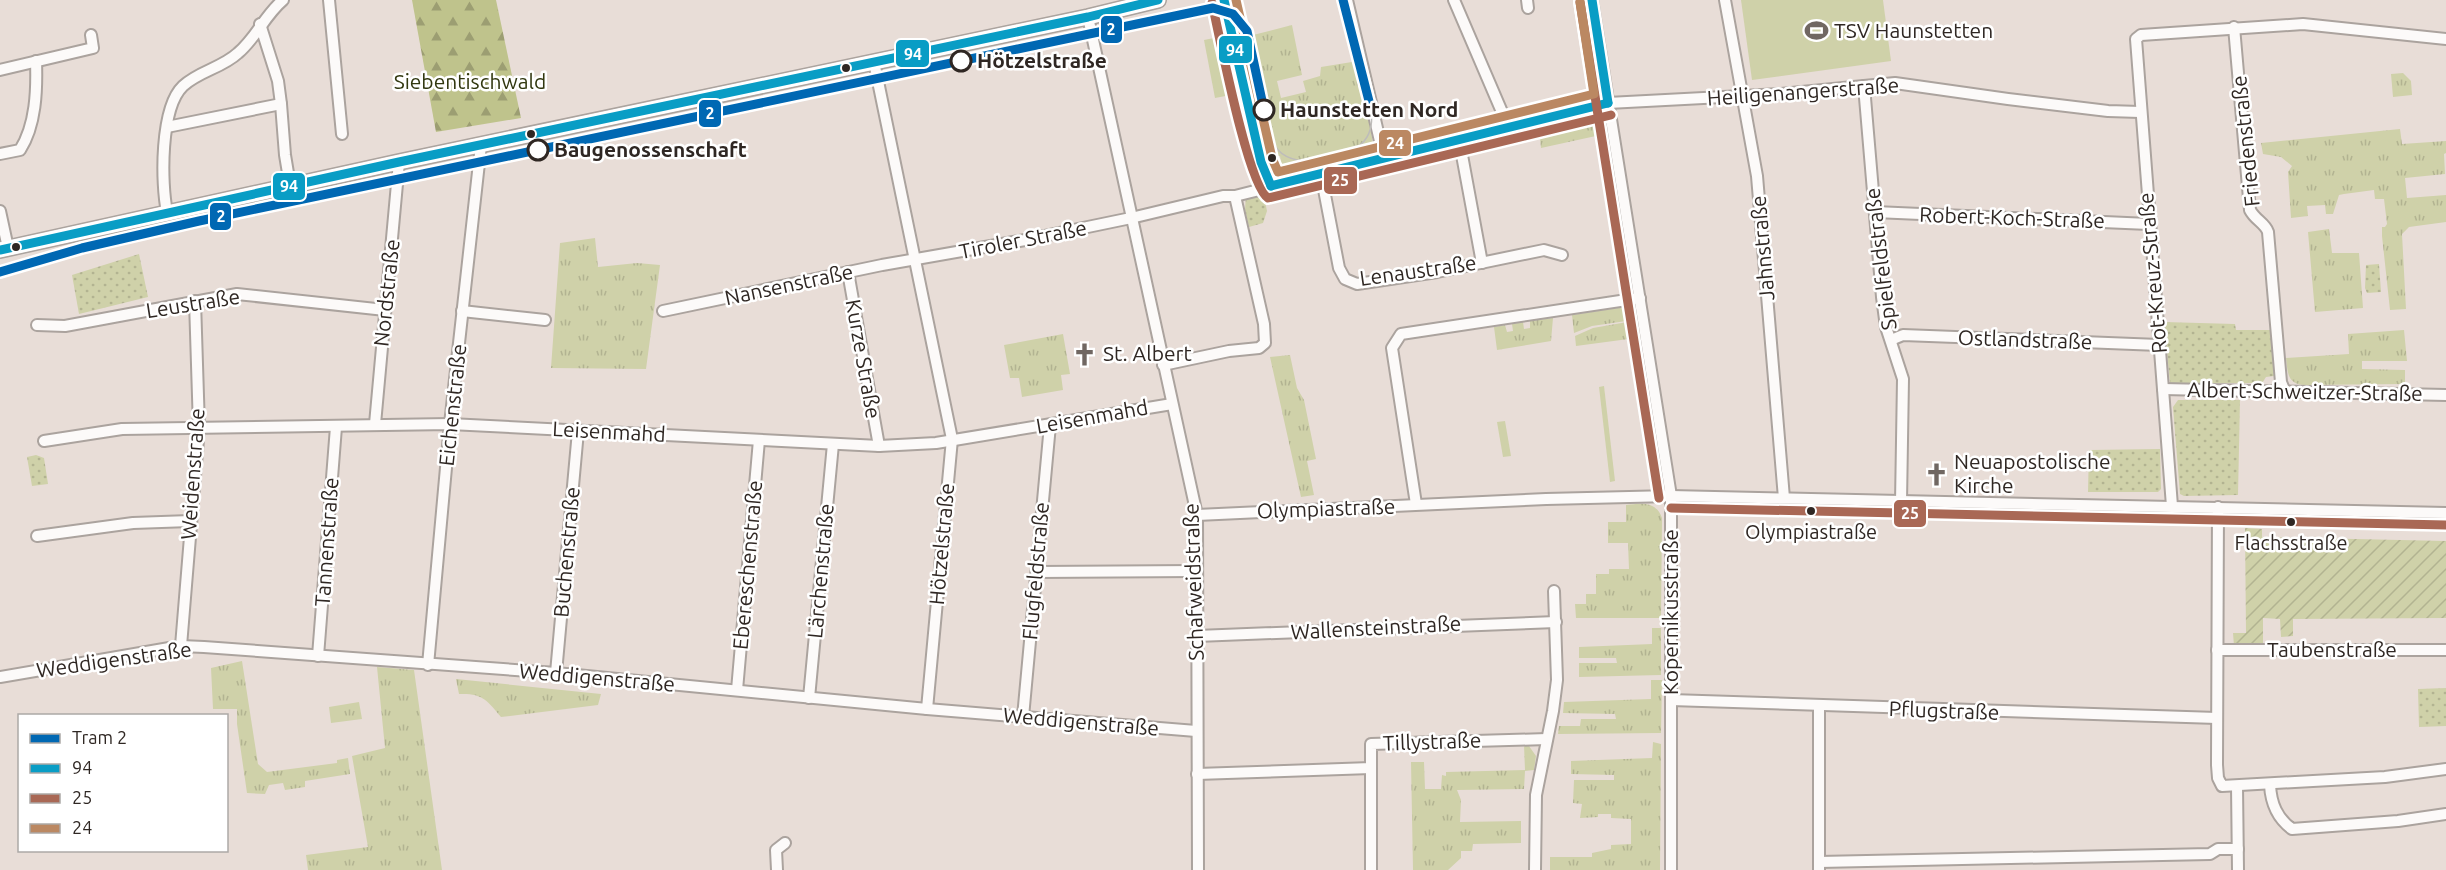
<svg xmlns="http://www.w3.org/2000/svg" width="2446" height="870" font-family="Ubuntu,sans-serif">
<defs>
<pattern id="grass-tufts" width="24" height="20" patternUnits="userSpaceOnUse" patternTransform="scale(1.5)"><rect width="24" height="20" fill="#cfd1a9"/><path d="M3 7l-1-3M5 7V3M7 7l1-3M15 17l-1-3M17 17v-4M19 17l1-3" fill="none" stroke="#b2b391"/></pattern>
<pattern id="forest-firs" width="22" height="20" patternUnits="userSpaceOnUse" patternTransform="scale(1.5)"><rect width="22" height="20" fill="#bfc38c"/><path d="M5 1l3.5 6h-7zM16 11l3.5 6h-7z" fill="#9c9e72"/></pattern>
<pattern id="park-dots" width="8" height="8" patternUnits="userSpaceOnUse" patternTransform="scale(1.5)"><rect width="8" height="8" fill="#cfd1a9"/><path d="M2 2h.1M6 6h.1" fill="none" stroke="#b2b391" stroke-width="1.8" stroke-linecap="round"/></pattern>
<pattern id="garden-furrows" width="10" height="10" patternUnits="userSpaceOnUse" patternTransform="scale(1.5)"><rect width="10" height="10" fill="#cfd1a9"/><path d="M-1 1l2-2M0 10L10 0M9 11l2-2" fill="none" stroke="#b2b391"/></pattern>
</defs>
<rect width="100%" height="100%" fill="#e8ddd7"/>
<g fill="url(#grass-tufts)">
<path d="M 1292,25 L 1302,75 L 1277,81 L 1281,98 L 1306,92 L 1303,81 L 1320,76 L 1321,67 L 1358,61 L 1367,107 L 1365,114 L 1368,117 L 1375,153 L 1283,174 L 1280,156 L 1277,156 L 1253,35 Z"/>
<path d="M 2403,73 L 2411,81 L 2412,95 L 2393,97 L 2391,74 Z"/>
<path d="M 1588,114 L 1599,114 L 1603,120 L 1605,134 L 1541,148 L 1539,129 L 1545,125 Z"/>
<path d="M 2400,129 L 2402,144 L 2446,141 L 2446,153 L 2444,154 L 2445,174 L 2405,178 L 2407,198 L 2446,195 L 2446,222 L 2409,227 L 2402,234 L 2406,309 L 2390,310 L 2382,236 L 2382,227 L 2385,227 L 2387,224 L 2384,199 L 2375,199 L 2374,190 L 2344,194 L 2339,195 L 2333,214 L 2326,214 L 2325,205 L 2307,206 L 2308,216 L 2291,218 L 2288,172 L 2292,166 L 2281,157 L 2263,154 L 2261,143 Z"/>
<path d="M 2329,229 L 2332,253 L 2359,253 L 2363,308 L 2315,312 L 2308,232 Z"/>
<path d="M 595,238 L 598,267 L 637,263 L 660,265 L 646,369 L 551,368 L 560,243 Z"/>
<path d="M 1631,306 L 1633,320 L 1592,326 L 1574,333 L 1572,315 Z"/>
<path d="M 1553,318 L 1551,341 L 1497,350 L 1494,327 L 1505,325 L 1507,332 L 1513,331 L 1512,324 L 1523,322 L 1524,329 L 1530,328 L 1530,321 Z"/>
<path d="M 1633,321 L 1636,338 L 1576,346 L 1575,336 L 1593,328 Z"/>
<path d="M 2404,330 L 2407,361 L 2362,361 L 2362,369 L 2405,370 L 2405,384 L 2305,385 C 2287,384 2288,373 2286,358 L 2349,354 L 2348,334 Z"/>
<path d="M 1063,334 L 1070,374 L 1061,375 L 1063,390 L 1022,397 L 1019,378 L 1010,378 L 1004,345 Z"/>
<path d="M 1290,355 L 1297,388 L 1304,400 L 1316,459 L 1307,461 L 1314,495 L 1301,497 L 1270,357 Z"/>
<path d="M 1626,505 C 1642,503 1656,501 1662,518 L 1661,618 L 1576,618 L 1575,604 L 1586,604 L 1586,594 L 1596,594 L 1596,574 L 1609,574 L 1609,569 L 1629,569 L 1628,543 L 1608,543 L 1608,522 L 1626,522 Z"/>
<path d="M 1652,628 L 1661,628 L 1661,675 L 1579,677 L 1579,663 L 1617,663 L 1616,658 L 1579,658 L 1579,647 L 1652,644 Z"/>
<path d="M 242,661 L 258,764 L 267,772 L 337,763 L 337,760 L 348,758 L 350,774 L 305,781 L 305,787 L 285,790 L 283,783 L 269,785 L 265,794 L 247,793 L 237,724 L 237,709 L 213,709 L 211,668 Z"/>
<path d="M 377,667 L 414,670 L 442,870 L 308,870 L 306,855 L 368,847 L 352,756 L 385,748 Z"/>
<path d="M 456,679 L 601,694 L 598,705 L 501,717 C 487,700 482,693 459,694 Z"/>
<path d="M 1651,680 L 1662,680 L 1661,733 L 1558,734 L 1559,726 L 1580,726 L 1581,719 L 1616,719 L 1615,714 L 1563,713 L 1564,702 L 1651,699 Z"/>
<path d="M 359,702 L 362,719 L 331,723 L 329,707 Z"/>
<path d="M 1653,742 L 1661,744 L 1660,870 L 1550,870 L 1550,857 L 1592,857 L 1592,853 L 1611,849 L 1611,845 L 1631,844 L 1631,819 L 1611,818 L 1611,814 L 1598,814 L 1598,817 L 1580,818 L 1582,804 L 1573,803 L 1574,780 L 1614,780 L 1614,775 L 1571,774 L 1571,761 L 1652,758 Z"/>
<path d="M 1524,745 L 1529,746 L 1536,756 L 1534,770 L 1525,771 L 1524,789 L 1457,790 L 1461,800 L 1460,822 L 1521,821 L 1521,843 L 1473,844 L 1472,851 L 1461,851 L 1461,858 L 1448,870 L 1413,870 L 1411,762 L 1424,762 L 1425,789 L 1441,789 L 1442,775 L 1446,776 L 1446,772 L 1525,770 Z"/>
</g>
<path fill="url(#forest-firs)" d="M 412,0 L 496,0 L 521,118 L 436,132 Z"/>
<g fill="url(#park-dots)">
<path d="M 1263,192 L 1267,211 L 1263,223 L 1249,227 L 1245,210 L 1246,195 Z"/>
<path d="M 139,254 L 148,297 L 79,314 L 72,275 Z"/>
<path d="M 2379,264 L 2381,292 L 2367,293 L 2365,288 L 2366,265 Z"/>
<path d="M 2164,322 L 2235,324 L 2236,330 L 2270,330 L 2274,376 L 2266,377 L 2262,383 L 2170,383 Z"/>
<path d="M 2178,400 L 2240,400 L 2238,495 L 2184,496 L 2180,494 L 2173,407 Z"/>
<path d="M 2160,449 L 2161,489 L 2158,492 L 2088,492 L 2089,450 Z"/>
<path d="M 36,455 L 44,458 L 48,484 L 32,486 L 27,457 Z"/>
<path d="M 2446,688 L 2446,726 L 2419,727 L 2418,689 Z"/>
</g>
<path fill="url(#garden-furrows)" d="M 2245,528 L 2262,529 L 2262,537 L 2446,541 L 2446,618 L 2293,619 L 2293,636 L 2281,637 L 2280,619 L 2263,618 L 2263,646 L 2234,646 L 2233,633 L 2246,633 Z"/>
<g fill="#cfd1a9">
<path d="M 1741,0 L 1883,0 L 1891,61 L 1752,80 Z"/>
<path d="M 1224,36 L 1236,94 L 1215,98 L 1204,40 Z"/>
<path d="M 1242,102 L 1257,170 L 1250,172 L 1235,104 Z"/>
<path d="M 1604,386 L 1615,481 L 1610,482 L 1599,387 Z"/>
<path d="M 1505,421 L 1511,456 L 1503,457 L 1497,422 Z"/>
</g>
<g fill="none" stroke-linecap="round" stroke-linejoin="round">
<defs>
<g id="street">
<path d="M 329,0 L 342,134"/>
<path d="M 1347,0 L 1384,158"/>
<path d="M 1454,0 L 1508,126"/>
<path d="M 1527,0 L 1528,8"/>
<path d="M 1592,0 L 1671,496 L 1671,870"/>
<path d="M 1725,0 L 1757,176 L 1784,498"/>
<path d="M 1088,17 L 1197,515 L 1198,870"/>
<path d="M 2234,27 L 2250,210 C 2255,220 2265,223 2268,232 L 2281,382 L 2285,392"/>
<path d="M 874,62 L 952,439 L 927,709"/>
<path d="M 0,70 L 93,48 L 91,35"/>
<path d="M 1864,86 L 1882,297 L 1886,327 L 1903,379 L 1901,502"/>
<path d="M 281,104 L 285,155 L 290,185"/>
<path d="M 167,127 L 281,104 L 278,81 L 260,24"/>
<path d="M 1459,139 L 1482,263"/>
<path d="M 0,154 L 20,150 C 36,125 37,90 36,61"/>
<path d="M 1321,174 L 1339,268 L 1345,279 L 1357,284 L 1437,272 L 1544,250 L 1562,255"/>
<path d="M 0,211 L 8,248"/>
<path d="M 167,212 C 161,183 160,108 183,86 C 199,71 222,68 238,53 C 256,38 265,15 283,0"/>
<path d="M 1875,212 L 2149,224"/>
<path d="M 848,272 L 879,446"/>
<path d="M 462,311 L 545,320"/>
<path d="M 663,311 L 882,265 L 1025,240 L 1131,218 L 1223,196 L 1235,196 L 1608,103 L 1781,94 L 1895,83 L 2008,99 L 2108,111 L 2140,112"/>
<path d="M 37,325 L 65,326 L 237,294 L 385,310"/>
<path d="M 1891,340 L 1903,335 L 2159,345"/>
<path d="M 1163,365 L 1229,351 L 1259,348 L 1265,343 L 1264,324 L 1235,196"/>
<path d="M 2163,389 L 2446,395"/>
<path d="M 375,424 L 399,162"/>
<path d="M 44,441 L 122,429 L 450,424 L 879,446 L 936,443 L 1172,404"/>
<path d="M 1416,504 L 1392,348 L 1401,334 L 1640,298"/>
<path d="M 2172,506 L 2136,39 L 2141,35 L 2303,24 L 2446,39"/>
<path d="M 2218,507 L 2217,765 L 2218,778 L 2222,786 L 2385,777 L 2446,769"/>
<path d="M 1197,515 L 1546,499 L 1671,496 L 2446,513"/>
<path d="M 37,536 L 133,523 L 190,521"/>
<path d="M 1037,572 L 1196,571"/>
<path d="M 1197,636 L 1556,622"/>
<path d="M 181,646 L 199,428 L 195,301"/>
<path d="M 2217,650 L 2446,650"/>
<path d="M 318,656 L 336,427"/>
<path d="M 428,665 L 450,424 L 481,145"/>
<path d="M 556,673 L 578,431"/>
<path d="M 0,677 L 181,646 L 204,647 L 556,673 L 927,709 L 1196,731"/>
<path d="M 737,690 L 759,440"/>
<path d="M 809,698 L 833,444"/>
<path d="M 1671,700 L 2217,718"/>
<path d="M 1819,707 L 1819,870"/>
<path d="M 1023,717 L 1050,425"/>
<path d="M 1371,768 L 1371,870"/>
<path d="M 1197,774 L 1371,768 L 1371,744 L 1547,739"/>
<path d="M 2270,785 C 2271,804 2277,818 2292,829 L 2398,821 L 2446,814"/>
<path d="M 2237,786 L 2238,870"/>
<path d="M 1819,862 L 2210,854 L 2218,849 L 2238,849"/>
<path d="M 777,870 L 776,850 L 785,843"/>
<path d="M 1535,870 L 1536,795 L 1553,711 L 1557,680 L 1554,591"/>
</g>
<path id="secondary" d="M 0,250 L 399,162 L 1088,17 L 1158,0"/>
</defs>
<use href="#street" stroke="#aba39e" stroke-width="14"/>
<use href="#secondary" stroke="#aba39e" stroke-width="18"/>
<use href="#street" stroke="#fcfaf9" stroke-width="10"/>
<use href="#secondary" stroke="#fcfaf9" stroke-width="15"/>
<path stroke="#bebcba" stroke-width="1.5" d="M 1266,119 C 1269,130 1271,142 1278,150 C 1297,171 1353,161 1367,137 C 1373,127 1372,116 1370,105"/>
<defs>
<g id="bus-1">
<path d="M 1224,0 L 1261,162 L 1271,186"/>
<path d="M 1592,0 L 1608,103"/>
<path d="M 1271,186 L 1608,103"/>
<path d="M 0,250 L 399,162 L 1088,17 L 1158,0"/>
</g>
<g id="bus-2">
<path d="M 1580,2 L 1659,498"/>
<path d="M 1212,3 C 1219,33 1248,187 1268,198 L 1611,115"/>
<path d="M 1671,508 L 2446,525"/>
</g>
<path id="bus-3" d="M 1236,0 L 1272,158 L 1278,172 L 1594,94 L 1580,2"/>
</defs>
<use href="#bus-1" stroke="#fff" stroke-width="14"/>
<use href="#bus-2" stroke="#fff" stroke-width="14"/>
<use href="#bus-3" stroke="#fff" stroke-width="14"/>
<use href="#bus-1" stroke="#099dc5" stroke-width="9"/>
<use href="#bus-2" stroke="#a96855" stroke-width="9"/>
<use href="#bus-3" stroke="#bb8862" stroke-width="9"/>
<defs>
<g id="tram-1">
<path d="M 1343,0 L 1370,105"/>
<path d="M 0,272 L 82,248 L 199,221 L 1213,8 L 1233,14 L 1247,31 L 1264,110"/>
</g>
</defs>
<use href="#tram-1" stroke="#fff" stroke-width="14"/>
<use href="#tram-1" stroke="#0068b3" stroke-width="9"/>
</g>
<defs>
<symbol id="stadium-bare" viewBox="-9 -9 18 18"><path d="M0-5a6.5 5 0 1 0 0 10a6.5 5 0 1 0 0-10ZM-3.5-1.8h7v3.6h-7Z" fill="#706762" stroke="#fff" stroke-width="2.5" paint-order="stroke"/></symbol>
<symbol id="church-bare" viewBox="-9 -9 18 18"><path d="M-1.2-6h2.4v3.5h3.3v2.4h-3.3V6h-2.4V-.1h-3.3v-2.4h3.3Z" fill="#706762" stroke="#fff" stroke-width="2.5" paint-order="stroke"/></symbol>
</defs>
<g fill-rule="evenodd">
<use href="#stadium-bare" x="1800" y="14" width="33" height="33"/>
<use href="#church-bare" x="1068" y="338" width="33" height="33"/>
<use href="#church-bare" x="1920" y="458" width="33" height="33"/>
</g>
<g fill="#fff" stroke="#2f2723" stroke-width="3">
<circle cx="961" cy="61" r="10"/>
<circle cx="1264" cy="110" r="10"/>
<circle cx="538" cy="150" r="10"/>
</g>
<g fill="#2f2723" stroke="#fff" stroke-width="2">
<circle cx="846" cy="68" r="5"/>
<circle cx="531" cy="134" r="5"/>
<circle cx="1272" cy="158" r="5"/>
<circle cx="16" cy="247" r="5"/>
<circle cx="1811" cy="511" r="5"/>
<circle cx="2291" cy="522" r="5"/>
</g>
<g text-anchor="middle" stroke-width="5" stroke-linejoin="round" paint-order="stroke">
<g font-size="20" fill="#2f2723" stroke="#fff">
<text x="1811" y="539">Olympiastraße</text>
<text x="2291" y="550">Flachsstraße</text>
</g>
<g font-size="21" fill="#2f2723" stroke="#fff" text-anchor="start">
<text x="1834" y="38">TSV Haunstetten</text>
<text x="1103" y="361">St. Albert</text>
<text x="1954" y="469">Neuapostolische<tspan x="1954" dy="24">Kirche</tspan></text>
</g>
<g font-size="21" font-weight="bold" fill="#2f2723" stroke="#fff" text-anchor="start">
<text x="977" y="68">Hötzelstraße</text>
<text x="1280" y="117">Haunstetten Nord</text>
<text x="554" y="157">Baugenossenschaft</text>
</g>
<g font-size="21" fill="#31370f" stroke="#fff">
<text x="470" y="89">Siebentischwald</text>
</g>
<g font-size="21" fill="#2f2723" stroke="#fff">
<text transform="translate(1803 92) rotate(-4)" y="7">Heiligenangerstraße</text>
<text transform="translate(2246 141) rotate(-96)" y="7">Friedenstraße</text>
<text transform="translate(2012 218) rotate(2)" y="7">Robert-Koch-Straße</text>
<text transform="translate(1023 240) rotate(-11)" y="7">Tiroler Straße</text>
<text transform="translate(1763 248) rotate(-95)" y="7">Jahnstraße</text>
<text transform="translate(1881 259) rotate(-97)" y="7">Spielfeldstraße</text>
<text transform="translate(1418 271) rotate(-8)" y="7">Lenaustraße</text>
<text transform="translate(2153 273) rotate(-95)" y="7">Rot-Kreuz-Straße</text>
<text transform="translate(789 285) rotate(-12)" y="7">Nansenstraße</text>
<text transform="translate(387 293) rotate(-84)" y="7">Nordstraße</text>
<text transform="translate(193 304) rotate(-9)" y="7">Leustraße</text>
<text transform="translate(2025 340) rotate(2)" y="7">Ostlandstraße</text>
<text transform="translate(863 359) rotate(80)" y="7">Kurze Straße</text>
<text transform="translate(2305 392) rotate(1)" y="7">Albert-Schweitzer-Straße</text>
<text transform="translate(453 405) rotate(-84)" y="7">Eichenstraße</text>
<text transform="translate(1092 417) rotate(-10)" y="7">Leisenmahd</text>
<text transform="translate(609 432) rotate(3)" y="7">Leisenmahd</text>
<text transform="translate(193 474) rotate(-86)" y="7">Weidenstraße</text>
<text transform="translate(1326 509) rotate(-2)" y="7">Olympiastraße</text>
<text transform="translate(327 542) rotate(-86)" y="7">Tannenstraße</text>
<text transform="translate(942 544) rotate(-85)" y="7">Hötzelstraße</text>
<text transform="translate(567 552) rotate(-85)" y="7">Buchenstraße</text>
<text transform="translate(748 565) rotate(-85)" y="7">Ebereschenstraße</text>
<text transform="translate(821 571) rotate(-85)" y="7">Lärchenstraße</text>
<text transform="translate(1036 571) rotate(-85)" y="7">Flugfeldstraße</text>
<text transform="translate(1194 582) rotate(-92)" y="7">Schafweidstraße</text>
<text transform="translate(1671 612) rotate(-90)" y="7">Kopernikusstraße</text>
<text transform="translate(1376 628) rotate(-3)" y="7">Wallensteinstraße</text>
<text x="2332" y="657">Taubenstraße</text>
<text transform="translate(114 660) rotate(-8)" y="7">Weddigenstraße</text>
<text transform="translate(597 678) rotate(5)" y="7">Weddigenstraße</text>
<text transform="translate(1944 711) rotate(2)" y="7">Pflugstraße</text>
<text transform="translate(1081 722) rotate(5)" y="7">Weddigenstraße</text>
<text transform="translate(1432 742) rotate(-2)" y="7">Tillystraße</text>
</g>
</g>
<g stroke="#fff" stroke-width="2">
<rect x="1100" y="15" width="23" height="29" rx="6" fill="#0068b3"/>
<rect x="1218" y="35" width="35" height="29" rx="6" fill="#099dc5"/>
<rect x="895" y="39" width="35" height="29" rx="6" fill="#099dc5"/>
<rect x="698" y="99" width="24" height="29" rx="6" fill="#0068b3"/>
<rect x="1378" y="129" width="34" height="28" rx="6" fill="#bb8862"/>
<rect x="1323" y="166" width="35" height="29" rx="6" fill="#a96855"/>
<rect x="272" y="172" width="34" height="29" rx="6" fill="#099dc5"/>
<rect x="209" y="202" width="23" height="29" rx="6" fill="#0068b3"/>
<rect x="1893" y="499" width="34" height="29" rx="6" fill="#a96855"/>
</g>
<g font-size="16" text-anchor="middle" font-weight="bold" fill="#fff">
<text x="1111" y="35">2</text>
<text x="1235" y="56">94</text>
<text x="913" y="60">94</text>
<text x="710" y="119">2</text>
<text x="1395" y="149">24</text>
<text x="1340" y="186">25</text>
<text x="289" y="192">94</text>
<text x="221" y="222">2</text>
<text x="1910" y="519">25</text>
</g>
<rect x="18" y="714" width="210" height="138" fill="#ffffff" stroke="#aca9a7" stroke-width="1.5"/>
<rect x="30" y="734" width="30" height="9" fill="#0068b3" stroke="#aca9a7" stroke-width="1.5"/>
<text x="72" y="744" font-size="18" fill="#2f2723">Tram 2</text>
<rect x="30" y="764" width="30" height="9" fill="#099dc5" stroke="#aca9a7" stroke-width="1.5"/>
<text x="72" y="774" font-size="18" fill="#2f2723">94</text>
<rect x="30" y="794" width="30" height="9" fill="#a96855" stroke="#aca9a7" stroke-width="1.5"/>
<text x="72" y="804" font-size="18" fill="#2f2723">25</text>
<rect x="30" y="824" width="30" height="9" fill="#bb8862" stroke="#aca9a7" stroke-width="1.5"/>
<text x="72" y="834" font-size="18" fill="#2f2723">24</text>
</svg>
